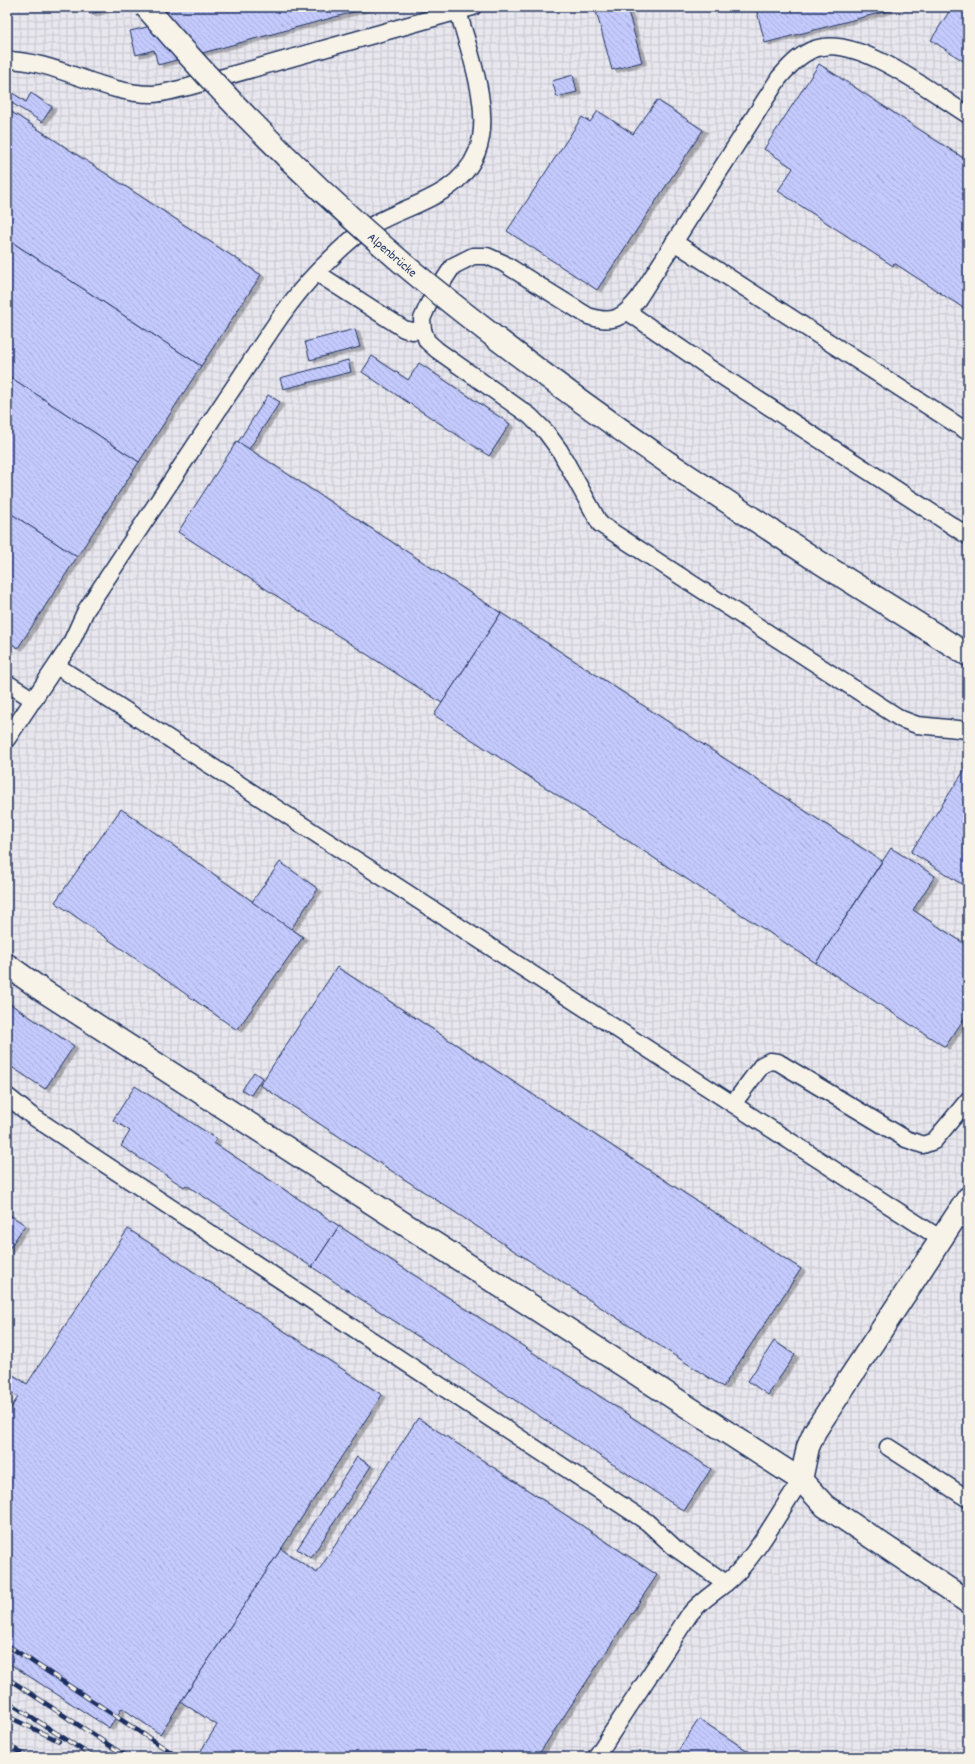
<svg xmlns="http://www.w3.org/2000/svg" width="975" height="1764" font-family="Dekko,sans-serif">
<defs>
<pattern id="industrial-grid" width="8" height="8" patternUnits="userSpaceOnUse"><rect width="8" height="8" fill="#e8e7ee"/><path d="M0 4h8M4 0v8" fill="none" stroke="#c6c6ce"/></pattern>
<pattern id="building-back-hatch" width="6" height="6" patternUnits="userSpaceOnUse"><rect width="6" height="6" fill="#c4cafc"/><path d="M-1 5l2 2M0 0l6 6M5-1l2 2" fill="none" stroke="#a8aeda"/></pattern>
<filter id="shadow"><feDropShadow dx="4.5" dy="2.5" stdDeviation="0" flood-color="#0004"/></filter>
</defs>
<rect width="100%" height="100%" fill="#f7f3e8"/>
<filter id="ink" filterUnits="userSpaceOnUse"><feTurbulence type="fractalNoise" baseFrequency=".025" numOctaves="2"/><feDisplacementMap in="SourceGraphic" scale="8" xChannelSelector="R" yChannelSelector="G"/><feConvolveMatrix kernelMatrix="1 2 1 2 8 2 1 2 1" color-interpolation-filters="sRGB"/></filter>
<g filter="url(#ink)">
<rect fill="url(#industrial-grid)" x="7" y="7" width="961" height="1750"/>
<g fill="url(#building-back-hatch)" stroke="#1b2f5e" filter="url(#shadow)">
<path d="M 88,7 L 116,7 L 90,14 Z"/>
<path d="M 142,7 L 372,7 L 158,65 L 154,50 L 136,55 L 130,31 L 147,27 Z"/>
<path d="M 595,7 L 627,7 L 642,62 L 612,70 Z"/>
<path d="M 762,7 L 902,7 L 765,43 L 756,8 Z"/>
<path d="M 952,7 L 968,7 L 968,64 L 931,40 Z"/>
<path d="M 819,64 L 963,158 L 964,155 L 968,158 L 968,311 L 894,263 L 893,266 L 778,191 L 793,168 L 764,149 Z"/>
<path d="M 573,75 L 577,92 L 557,97 L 552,81 Z"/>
<path d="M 11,92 L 26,102 L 31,93 L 52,107 L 42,122 L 7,100 Z"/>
<path d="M 657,100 L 703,130 L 597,290 L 507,231 L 582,117 L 590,122 L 598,111 L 633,134 Z"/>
<path d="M 7,109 L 261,275 L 201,366 L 7,239 Z"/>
<path d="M 7,239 L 201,366 L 139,462 L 7,375 Z"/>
<path d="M 355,329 L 360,347 L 310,360 L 305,342 Z"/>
<path d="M 372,356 L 408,380 L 419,363 L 510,424 L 489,456 L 362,372 Z"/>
<path d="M 348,360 L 351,372 L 283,389 L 280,378 Z"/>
<path d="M 7,375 L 139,462 L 77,557 L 7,511 Z"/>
<path d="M 268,395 L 280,402 L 249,449 L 238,442 Z"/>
<path d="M 237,441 L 501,613 L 442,703 L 178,532 Z"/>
<path d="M 7,511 L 77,557 L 18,648 L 7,641 Z"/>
<path d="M 501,613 L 882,861 L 816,963 L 434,715 Z"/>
<path d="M 968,765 L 968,883 L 966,887 L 911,852 Z"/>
<path d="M 121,809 L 303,937 L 237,1030 L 55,902 Z"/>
<path d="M 891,848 L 935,876 L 913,910 L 968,946 L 968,1013 L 945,1047 L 816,963 Z"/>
<path d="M 280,862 L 318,889 L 291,929 L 252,902 Z"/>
<path d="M 337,967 L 801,1269 L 723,1387 L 260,1085 Z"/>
<path d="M 7,1002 L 74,1046 L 45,1089 L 7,1064 L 13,1052 L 7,1048 Z"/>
<path d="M 254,1072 L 262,1078 L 251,1095 L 242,1090 Z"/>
<path d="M 135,1086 L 217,1139 L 214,1143 L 339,1226 L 312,1267 L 186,1185 L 184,1187 L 121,1146 L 130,1131 L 113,1120 Z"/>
<path d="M 7,1213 L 25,1225 L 7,1252 Z"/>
<path d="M 339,1226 L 711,1469 L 684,1511 L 312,1267 Z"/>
<path d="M 128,1229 L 382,1395 L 160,1734 L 122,1708 L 109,1728 L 7,1662 L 7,1414 L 18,1397 L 7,1390 L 7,1371 L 27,1384 Z"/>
<path d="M 774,1341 L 795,1355 L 768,1395 L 748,1381 Z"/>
<path d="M 968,1347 L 968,1360 L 962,1356 Z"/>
<path d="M 418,1418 L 657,1575 L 537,1757 L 197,1757 L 217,1725 L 181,1702 L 281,1549 L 317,1573 Z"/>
<path d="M 357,1457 L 371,1466 L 311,1558 L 297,1549 Z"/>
<path d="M 699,1719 L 757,1757 L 674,1757 Z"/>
</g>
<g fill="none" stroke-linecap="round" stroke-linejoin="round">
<defs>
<g id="lane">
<path d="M 7,60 C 58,61 102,94 152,94 C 164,94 177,89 188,87 L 473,7"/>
<path d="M 968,115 C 933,93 864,40 823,47 C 805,49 791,64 779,78 L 638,299 C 622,319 612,324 588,316 L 503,263 L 487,256 L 473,256 L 453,266 L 429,303 L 422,319 L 423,330 L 427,341 L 437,350 L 530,416 L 546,432 L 560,451 L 600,524 L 901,719 L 917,725 L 968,730"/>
<path d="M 674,242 L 968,432"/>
<path d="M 317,273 L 404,329 L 412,331 L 423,330"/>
<path d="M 628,312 L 714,371 L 968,536"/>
<path d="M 57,666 L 941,1239"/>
<path d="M 7,683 L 34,700"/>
<path d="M 7,739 L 70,645 L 86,610 C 133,539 180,468 227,397 C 256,355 282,308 318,271 C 333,257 347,241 364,230 C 401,205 458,200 477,152 C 493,112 469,51 458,11"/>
<path d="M 7,1096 L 32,1116 L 647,1522 L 675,1548 L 726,1583"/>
<path d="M 733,1104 L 762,1065 L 770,1061 L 778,1062 L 906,1139 L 923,1145 L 934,1141 L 968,1100"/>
<path d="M 888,1447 L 968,1499"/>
<path d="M 596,1757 L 689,1615 C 702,1598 722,1589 737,1573 C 762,1546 780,1511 801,1480"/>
</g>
<g id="street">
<path d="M 7,965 L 42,990 L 801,1480 L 825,1506 L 968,1602"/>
<path d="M 801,1480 L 808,1447 L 815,1431 L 968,1198"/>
</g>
<path id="secondary" d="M 670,464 L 816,560 L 968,655"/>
</defs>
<use href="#lane" stroke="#1b2f5e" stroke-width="19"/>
<use href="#street" stroke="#1b2f5e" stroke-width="25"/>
<use href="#secondary" stroke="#1b2f5e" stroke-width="25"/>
<use href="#lane" stroke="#f7f3e8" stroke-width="16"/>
<use href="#street" stroke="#f7f3e8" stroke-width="22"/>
<use href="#secondary" stroke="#f7f3e8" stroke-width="22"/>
<defs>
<g id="rail">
<path d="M 7,1645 L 178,1757"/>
<path d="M 7,1678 L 127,1757"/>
<path d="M 7,1701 L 93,1757"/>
<path d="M 7,1716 L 59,1741"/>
<path d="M 7,1744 L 27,1757"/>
</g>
</defs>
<use href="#rail" stroke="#1b2f5e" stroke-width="4.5"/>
<use href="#rail" stroke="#f7f3e8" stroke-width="3" stroke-dasharray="9" stroke-linecap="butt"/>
<defs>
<path id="secondary-bridge" d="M 146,7 C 226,100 313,187 407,267 C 491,337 580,402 670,464"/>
</defs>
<use href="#secondary-bridge" stroke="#1b2f5e" stroke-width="25" stroke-linecap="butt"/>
<use href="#secondary-bridge" stroke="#f7f3e8" stroke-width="22"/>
</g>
</g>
<g text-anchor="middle" stroke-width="3.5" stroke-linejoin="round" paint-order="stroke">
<g font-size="13" fill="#1b2f5e" stroke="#f7f3e8">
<text transform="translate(393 254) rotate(41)" y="5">Alpenbrücke</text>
</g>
</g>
<rect width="975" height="1764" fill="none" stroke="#f7f3e8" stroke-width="24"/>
<rect x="12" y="12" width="951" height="1740" fill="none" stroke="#1b2f5e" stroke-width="1.5" filter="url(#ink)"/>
</svg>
